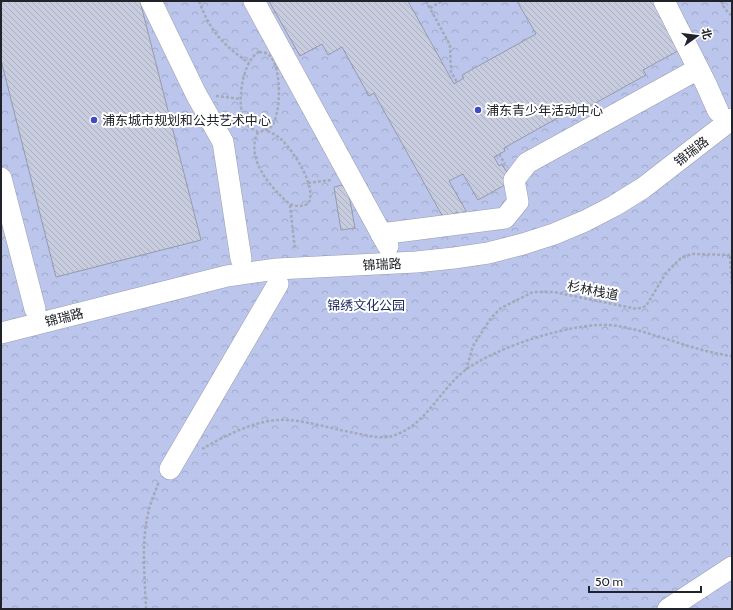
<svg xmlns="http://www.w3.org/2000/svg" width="733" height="610" font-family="Cabin,'Noto Sans SC',sans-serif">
<defs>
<pattern id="park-crowns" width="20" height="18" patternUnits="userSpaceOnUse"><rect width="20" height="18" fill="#bcc6ec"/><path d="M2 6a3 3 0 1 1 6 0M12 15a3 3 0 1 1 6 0" fill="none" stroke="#a1aacb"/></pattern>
<pattern id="building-back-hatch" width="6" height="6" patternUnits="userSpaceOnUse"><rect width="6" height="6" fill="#c7ccdf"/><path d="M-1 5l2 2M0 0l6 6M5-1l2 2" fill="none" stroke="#abafc0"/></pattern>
</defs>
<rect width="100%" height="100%" fill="#e0e6fa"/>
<path fill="url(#park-crowns)" d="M 1,1 L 732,1 L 732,609 L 3,609 L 1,600 Z"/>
<g fill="url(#building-back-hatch)" stroke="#959aac">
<path d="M 1,1 L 140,1 L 201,240 L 56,277 L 1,60 Z"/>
<path d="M 269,1 L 408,1 L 454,84 L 464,78 L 462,75 L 536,34 L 517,1 L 659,1 L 685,47 L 643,70 L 646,75 L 579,112 L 577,107 L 504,148 L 505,151 L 494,157 L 499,166 L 502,164 L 512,181 L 478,200 L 463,174 L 449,181 L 466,211 L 459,215 L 457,212 L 444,219 L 374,93 L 369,96 L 342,47 L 328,55 L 322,44 L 300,56 Z"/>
<path d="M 347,184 L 355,228 L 341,230 L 334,187 Z"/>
</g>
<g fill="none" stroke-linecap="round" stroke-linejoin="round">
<defs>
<g id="minor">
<path d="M 151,1 L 196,94 L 223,142 L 241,259"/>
<path d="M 254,1 L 388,246"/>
<path d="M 664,1 L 706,84 L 718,111"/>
<path d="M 1,178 L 35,309"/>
<path d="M 381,234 L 505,218 L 518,202 L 514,180 L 527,163 L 698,69"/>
<path d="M 1,333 L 227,276 L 277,269 L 416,262 L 454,258 L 488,253 L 523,244 L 554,234 L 585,221 L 614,206 L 643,188 L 732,119"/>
<path d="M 170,469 L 278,284"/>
<path d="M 668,609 L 732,567"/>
</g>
</defs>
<use href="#minor" stroke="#989db0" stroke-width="22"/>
<g stroke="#a4a9b9" stroke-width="2.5" stroke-dasharray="3 2" stroke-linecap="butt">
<path d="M 199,1 C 210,31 222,44 249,63"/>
<path d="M 426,1 L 450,45 L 451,72 L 457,82"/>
<path d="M 721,1 L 725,9 L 732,16"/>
<path d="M 430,8 L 442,1"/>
<path d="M 259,52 C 263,52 268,53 270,56 C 282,68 281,113 272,126 C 268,130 264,131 258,132 C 254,130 248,127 246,123 C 235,108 242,60 259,52 Z"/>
<path d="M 216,96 L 241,99"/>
<path d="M 258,132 C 257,135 255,138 255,141 C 251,162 267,182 281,196 C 284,199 288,204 293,205 C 298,207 302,206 308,204 C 318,188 294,152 282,140 C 278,136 273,133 267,131"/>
<path d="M 499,154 L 505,164"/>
<path d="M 308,183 L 331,180"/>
<path d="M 290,205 L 295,250"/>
<path d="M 730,256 L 732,286"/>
<path d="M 466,370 L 473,346 L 491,318 L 501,308 L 533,292 L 554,292 L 637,309 L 646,306 L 666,273 L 680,259 L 691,254 L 732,255"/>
<path d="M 202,449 C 226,435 259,418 287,420 C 305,421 323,426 340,430 C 352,432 377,439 388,437 C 423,430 438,392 464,371 C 495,347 580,319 618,326 C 657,333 693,351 732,356"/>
<path d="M 146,609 C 145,579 141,542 148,514 C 150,503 155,492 159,482"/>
</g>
<use href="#minor" stroke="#fff" stroke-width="21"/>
</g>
<g fill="#3f4bbf" stroke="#fff" stroke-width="1.5">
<circle cx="478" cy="110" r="4"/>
<circle cx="94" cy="120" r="4"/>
</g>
<g text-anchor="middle" stroke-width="4" stroke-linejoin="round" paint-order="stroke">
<g font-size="13" fill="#21232a" stroke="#fff" text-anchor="start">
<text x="486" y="115">浦东青少年活动中心</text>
<text x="102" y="125">浦东城市规划和公共艺术中心</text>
</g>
<g font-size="13" fill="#21232a" stroke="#fff">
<text transform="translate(691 151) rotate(-38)" y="5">锦瑞路</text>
<text transform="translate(382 264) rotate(-3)" y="5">锦瑞路</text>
<text transform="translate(593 290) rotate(11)" y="5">杉林栈道</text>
<text transform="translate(64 317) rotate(-14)" y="5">锦瑞路</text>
</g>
<g font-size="13" fill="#1f275d" stroke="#fff">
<text x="366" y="310">锦绣文化公园</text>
</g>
</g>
<rect width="733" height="610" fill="none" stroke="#21232a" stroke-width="4"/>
<g transform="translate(697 36) rotate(76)" stroke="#ffffff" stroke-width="3" paint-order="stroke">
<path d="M0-3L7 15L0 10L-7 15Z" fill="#21232a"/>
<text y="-6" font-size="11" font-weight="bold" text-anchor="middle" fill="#21232a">北</text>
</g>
<path d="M589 586v6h112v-6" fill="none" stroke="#21232a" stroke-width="2"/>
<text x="595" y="586" font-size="12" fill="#21232a" stroke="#ffffff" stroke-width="3" paint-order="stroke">50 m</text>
</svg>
